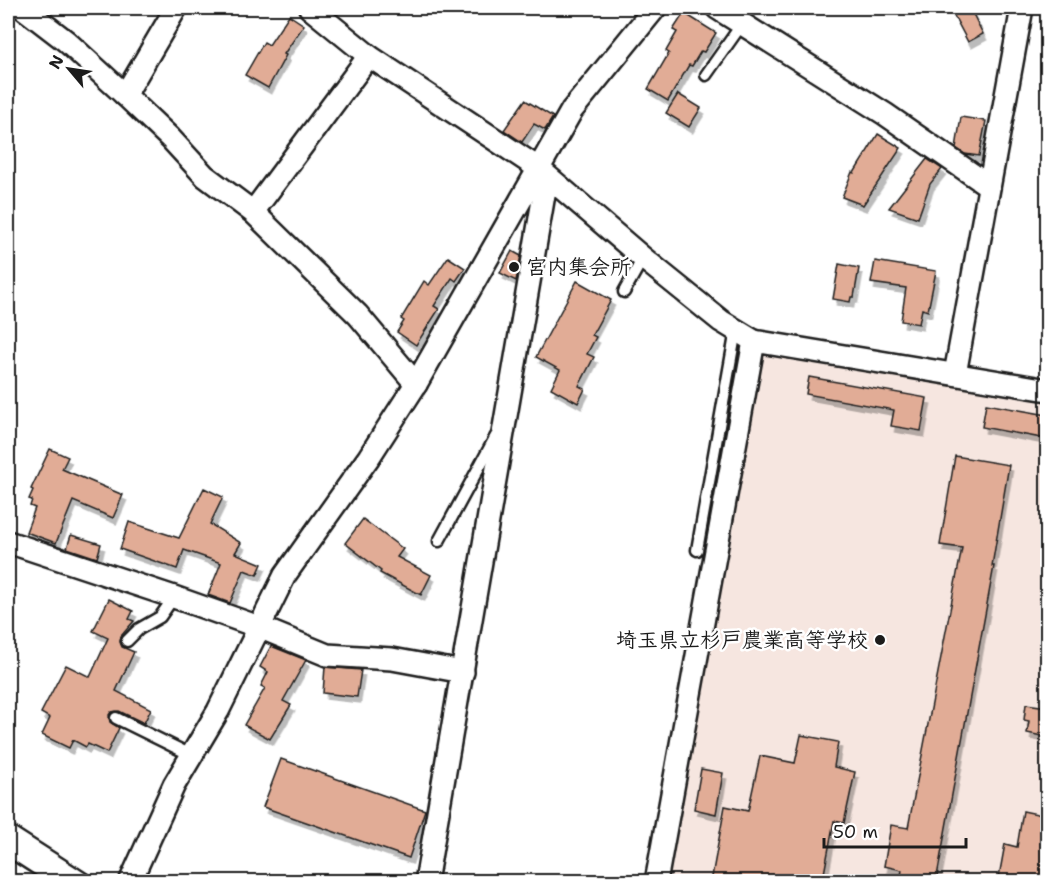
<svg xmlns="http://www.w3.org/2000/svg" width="1055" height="889" font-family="'Shantell Sans','Klee One',sans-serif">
<defs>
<filter id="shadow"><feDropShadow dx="3.5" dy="6" stdDeviation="0" flood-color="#0004"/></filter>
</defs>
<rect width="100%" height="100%" fill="#fff"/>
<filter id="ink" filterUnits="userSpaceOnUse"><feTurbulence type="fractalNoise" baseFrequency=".0167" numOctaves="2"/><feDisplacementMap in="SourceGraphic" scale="12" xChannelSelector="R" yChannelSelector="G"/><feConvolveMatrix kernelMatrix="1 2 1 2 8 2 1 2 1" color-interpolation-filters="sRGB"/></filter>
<g filter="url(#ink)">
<path fill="#f6e6e0" d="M 764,350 L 1047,398 L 1047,881 L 669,882 Z"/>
<g fill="#e1ac96" stroke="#1c1c1c" stroke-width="1.5" filter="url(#shadow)">
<path d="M 950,8 L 970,8 L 983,34 L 968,42 Z"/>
<path d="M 684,13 L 716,33 L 704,52 L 701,51 L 692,66 L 689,65 L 668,101 L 648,89 L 669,53 L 666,51 L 677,32 L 673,30 Z"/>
<path d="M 289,15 L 304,25 L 284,54 L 286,55 L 268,88 L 245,75 L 264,42 L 269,45 Z"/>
<path d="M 678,94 L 701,108 L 689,127 L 666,113 Z"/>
<path d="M 525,100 L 553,117 L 545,130 L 534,124 L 522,142 L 504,130 Z"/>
<path d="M 961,117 L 986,121 L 979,156 L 965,154 L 956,148 Z"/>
<path d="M 878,134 L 901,148 L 863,205 L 842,197 L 852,172 L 854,173 Z"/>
<path d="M 927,159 L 942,169 L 930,184 L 918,218 L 889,208 Z"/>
<path d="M 512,251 L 521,256 L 516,281 L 500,273 Z"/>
<path d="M 448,257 L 465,268 L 456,281 L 452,278 L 434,306 L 439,309 L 416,345 L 397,332 L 404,321 L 401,319 L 424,281 L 429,285 Z"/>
<path d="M 875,261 L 936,271 L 928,311 L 922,309 L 919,324 L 901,321 L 906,288 L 871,283 Z"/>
<path d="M 839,264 L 859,268 L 854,297 L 851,297 L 850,302 L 833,299 Z"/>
<path d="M 577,281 L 611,300 L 592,335 L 596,337 L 587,354 L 594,357 L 579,386 L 585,389 L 578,403 L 551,388 L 560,370 L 536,357 Z"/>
<path d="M 809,377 L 927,398 L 921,431 L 891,426 L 894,410 L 806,394 Z"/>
<path d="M 986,404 L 1047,415 L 1047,439 L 982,427 Z"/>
<path d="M 50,449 L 68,457 L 62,469 L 123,495 L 113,518 L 73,501 L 56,543 L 26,532 L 35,508 L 30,506 L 32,500 L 29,499 L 33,490 L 31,489 Z"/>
<path d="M 955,456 L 1009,465 L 992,566 L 994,566 L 936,882 L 900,882 L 902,870 L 884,866 L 891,825 L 908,828 L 962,548 L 940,545 Z"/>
<path d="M 204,488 L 223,497 L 210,524 L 241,543 L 235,553 L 262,564 L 257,575 L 244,570 L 230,603 L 208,595 L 221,563 L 184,550 L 177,569 L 120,549 L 129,522 L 179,538 Z"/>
<path d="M 363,519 L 403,549 L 397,557 L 431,575 L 421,595 L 380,573 L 381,571 L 345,543 Z"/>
<path d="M 71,535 L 101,544 L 97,558 L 67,548 Z"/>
<path d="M 109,599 L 133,611 L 129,619 L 134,621 L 121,636 L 120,642 L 122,647 L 134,652 L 116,691 L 151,709 L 144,723 L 119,711 L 111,712 L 109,715 L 110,722 L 119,728 L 107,753 L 88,744 L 86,747 L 73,740 L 69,748 L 42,735 L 50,718 L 41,713 L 66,665 L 90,677 L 108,638 L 93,631 Z"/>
<path d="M 271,646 L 306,660 L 283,701 L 291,705 L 270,739 L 244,725 L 265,688 L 261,686 L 268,672 L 260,667 Z"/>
<path d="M 325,667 L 361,670 L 357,697 L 323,693 Z"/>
<path d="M 1026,704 L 1047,707 L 1047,737 L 1027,733 L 1029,721 L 1024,720 Z"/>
<path d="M 801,735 L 838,742 L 834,767 L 855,772 L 844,823 L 834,821 L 823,879 L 822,882 L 711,882 L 725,806 L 748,811 L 760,756 L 795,763 Z"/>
<path d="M 281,759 L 425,810 L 409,858 L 263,807 Z"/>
<path d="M 701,769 L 723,773 L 716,814 L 694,809 Z"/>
<path d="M 1023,811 L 1047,816 L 1047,882 L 998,882 L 1005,844 L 1017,847 Z"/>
</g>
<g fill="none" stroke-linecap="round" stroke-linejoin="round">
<defs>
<g id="lane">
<path d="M 706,75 L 742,24"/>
<path d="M 624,292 L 643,258"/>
<path d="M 439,541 L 496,436"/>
<path d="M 697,550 L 736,330"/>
<path d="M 127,641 L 139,629 L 160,617 L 174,597"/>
<path d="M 116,718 L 191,755"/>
<path d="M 8,830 L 89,882"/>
</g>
<g id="street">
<path d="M 23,8 L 66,41 L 125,95 L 170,138 L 205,176 L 253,212 L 358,315 L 416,384"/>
<path d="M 310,8 L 369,56 L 538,168 L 643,258 L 721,321 L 754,341"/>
<path d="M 717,8 L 885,114 L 989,186"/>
<path d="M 125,95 L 176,8"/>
<path d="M 253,212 L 369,56"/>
<path d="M 955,374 L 1022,8"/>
<path d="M 8,542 L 174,597 L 259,627 L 327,655 L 392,659 L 463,672"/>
<path d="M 8,844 L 67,882"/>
<path d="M 130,882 L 174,785 L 218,711 L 285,575 L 369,457 L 416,384 L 572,110 L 655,8"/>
<path d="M 426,882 L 547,177"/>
<path d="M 656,882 L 754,341 L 1048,390"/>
</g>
</defs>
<use href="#lane" stroke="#1c1c1c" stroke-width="15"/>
<use href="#street" stroke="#1c1c1c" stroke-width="26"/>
<use href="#lane" stroke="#fff" stroke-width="10"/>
<use href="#street" stroke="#fff" stroke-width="21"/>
</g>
</g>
<g fill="#1c1c1c" stroke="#fff" stroke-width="2">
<circle cx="514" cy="267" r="6"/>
<circle cx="880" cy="640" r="6"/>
</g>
<g text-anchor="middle" stroke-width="5" stroke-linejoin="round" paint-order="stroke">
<g font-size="21" font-weight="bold" fill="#1c1c1c" stroke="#fff" text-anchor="start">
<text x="526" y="274">宮内集会所</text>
<text x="868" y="647" text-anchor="end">埼玉県立杉戸農業高等学校</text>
</g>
</g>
<rect width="1055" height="889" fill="none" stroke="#fff" stroke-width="30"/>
<rect x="15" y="15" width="1025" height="859" fill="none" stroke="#1c1c1c" stroke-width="2" filter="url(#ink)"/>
<g transform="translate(69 69) rotate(299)" stroke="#ffffff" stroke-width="4.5" paint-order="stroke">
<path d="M0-4.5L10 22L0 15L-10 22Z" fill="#1c1c1c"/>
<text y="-9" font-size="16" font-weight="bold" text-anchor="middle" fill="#1c1c1c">N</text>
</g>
<path d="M824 838v9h142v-9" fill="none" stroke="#1c1c1c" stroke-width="3"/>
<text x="833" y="838" font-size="18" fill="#1c1c1c" stroke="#ffffff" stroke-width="4.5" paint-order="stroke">50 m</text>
</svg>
